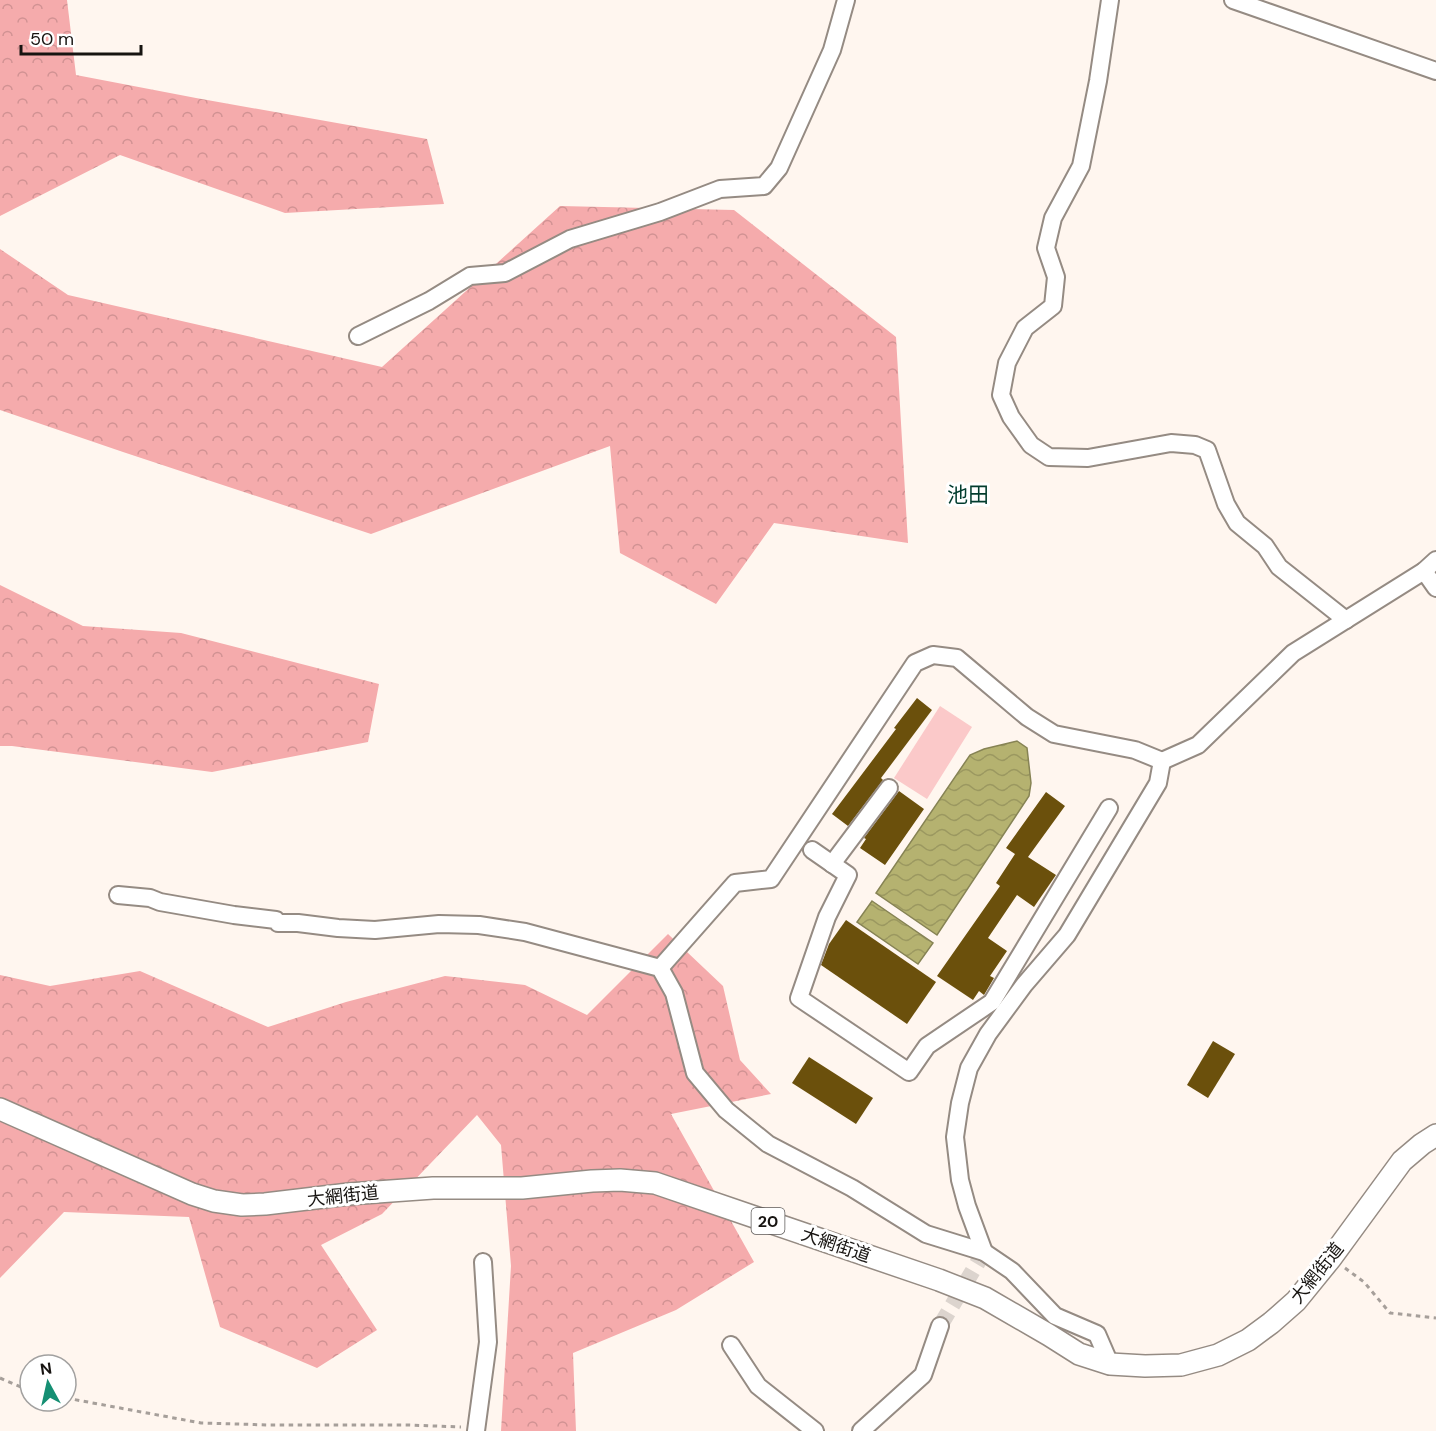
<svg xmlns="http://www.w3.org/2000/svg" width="1436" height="1431" font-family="'DM Sans','Noto Sans JP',sans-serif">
<defs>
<pattern id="forest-crowns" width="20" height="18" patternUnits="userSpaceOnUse" patternTransform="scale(1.5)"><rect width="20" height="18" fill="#f5abac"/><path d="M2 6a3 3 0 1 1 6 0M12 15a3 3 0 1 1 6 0" fill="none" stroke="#d19293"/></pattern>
<pattern id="water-waves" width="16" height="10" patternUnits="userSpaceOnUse" patternTransform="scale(1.5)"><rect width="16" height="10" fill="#b5b270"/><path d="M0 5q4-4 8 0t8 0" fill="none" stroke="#9b9860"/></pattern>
</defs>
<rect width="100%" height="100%" fill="#fff6ef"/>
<g fill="url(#forest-crowns)">
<path d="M 0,0 L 67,0 L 76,75 L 196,98 L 427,139 L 444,204 L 285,213 L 120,155 L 0,216 Z"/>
<path d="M 560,206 L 734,210 L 896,337 L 908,543 L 774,523 L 716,604 L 620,553 L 610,446 L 371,534 L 123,452 L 0,410 L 0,249 L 68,295 L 382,367 Z"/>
<path d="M 0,585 L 83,626 L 181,633 L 379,684 L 368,742 L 212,772 L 12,746 L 0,746 Z"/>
<path d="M 668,934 L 723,986 L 740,1060 L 771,1094 L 671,1114 L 754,1262 L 676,1310 L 573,1353 L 576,1431 L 501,1431 L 511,1266 L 501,1145 L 477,1115 L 382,1214 L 321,1245 L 377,1330 L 317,1368 L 220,1327 L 189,1217 L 64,1212 L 0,1278 L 0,975 L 50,986 L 140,971 L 268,1027 L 346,1002 L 445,976 L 525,985 L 587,1015 Z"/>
</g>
<path fill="#fbc9c9" d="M 940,706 L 972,727 L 927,799 L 894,778 Z"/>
<g fill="url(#water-waves)" stroke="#868354" stroke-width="1.5">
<path d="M 1017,741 L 1027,748 L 1031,783 L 1029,796 L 937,935 L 876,893 L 970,755 L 984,749 Z"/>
<path d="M 872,901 L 933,943 L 918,964 L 857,922 Z"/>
</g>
<g fill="#6b500c">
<path d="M 917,698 L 932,710 L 881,778 L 883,780 L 848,826 L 832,814 L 896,729 L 894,728 Z"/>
<path d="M 899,791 L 924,809 L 885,865 L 860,848 L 866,839 L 864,838 Z"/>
<path d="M 1046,792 L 1065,806 L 1028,857 L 1056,875 L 1034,907 L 1017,895 L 988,938 L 1007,951 L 990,976 L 994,978 L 984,995 L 979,991 L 973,1000 L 937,976 L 1000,886 L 996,883 L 1015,854 L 1006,848 Z"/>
<path d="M 846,920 L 936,982 L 907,1024 L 821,965 L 829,944 Z"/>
<path d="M 1213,1041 L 1235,1054 L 1208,1098 L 1187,1085 Z"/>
<path d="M 809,1057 L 873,1098 L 856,1124 L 792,1083 Z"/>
</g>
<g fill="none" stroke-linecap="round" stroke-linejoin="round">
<path stroke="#dcd4ce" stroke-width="16" stroke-dasharray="16 8" stroke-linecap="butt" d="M 940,1326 L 984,1252"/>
<defs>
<g id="minor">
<path d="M 1110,0 L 1098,81 L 1081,166 L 1053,218 L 1046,248 L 1056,277 L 1053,306 L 1025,328 L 1007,363 L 1001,395 L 1011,417 L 1031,445 L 1049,457 L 1088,458 L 1171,443 L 1195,445 L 1207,450 L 1226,504 L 1237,523 L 1265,546 L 1279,567 L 1346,620"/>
<path d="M 1233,0 L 1436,71"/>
<path d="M 358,336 L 429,301 L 470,276 L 505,273 L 570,239 L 660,212 L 720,189 L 764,186 L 779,168 L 832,50 L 846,0"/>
<path d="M 1424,571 L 1436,588"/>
<path d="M 812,850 L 848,875 L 827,917 L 799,998 L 909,1072 L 927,1046 L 992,1002 L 1109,808"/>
<path d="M 832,864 L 889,788"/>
<path d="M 118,895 L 150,898 L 160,902 L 234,915 L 276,920 L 278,923 L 298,923 L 338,928 L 375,930 L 439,924 L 479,925 L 525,932 L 660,968 L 674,993 L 695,1073 L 726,1110 L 768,1144 L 852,1188 L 926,1234 L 984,1252 L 1012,1271 L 1055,1316 L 1097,1334 L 1110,1364"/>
<path d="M 660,968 L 735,883 L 771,879 L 915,663 L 933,655 L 957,658 L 1027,717 L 1054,734 L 1135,750 L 1162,761 L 1198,745 L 1293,653 L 1424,571 L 1436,560"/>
<path d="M 984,1252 L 967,1206 L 960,1180 L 955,1137 L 960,1103 L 969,1068 L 988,1034 L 1024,985 L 1067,935 L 1158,783 L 1162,761"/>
<path d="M 731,1345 L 758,1386 L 815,1431"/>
<path d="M 476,1431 L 488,1342 L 483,1262"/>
<path d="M 861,1431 L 923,1375 L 940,1326"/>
</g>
<path id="major" d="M 0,1109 L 192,1194 L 214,1201 L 242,1205 L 265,1204 L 349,1194 L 433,1188 L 522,1188 L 592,1181 L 620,1180 L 655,1183 L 939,1280 L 985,1298 L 1049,1335 L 1079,1354 L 1110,1364 L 1145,1366 L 1181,1365 L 1218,1355 L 1248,1340 L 1271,1323 L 1296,1301 L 1331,1258 L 1402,1161 L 1422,1144 L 1436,1135"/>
</defs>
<use href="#minor" stroke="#958b83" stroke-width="20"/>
<use href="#major" stroke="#958b83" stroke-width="24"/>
<g stroke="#a69f9a" stroke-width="3" stroke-dasharray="4.5 4.5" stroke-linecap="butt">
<path d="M 1345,1268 L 1364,1282 L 1390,1313 L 1436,1318"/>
<path d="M 0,1378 L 30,1391"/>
<path d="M 66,1398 L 201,1423 L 270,1425 L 409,1425 L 461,1427"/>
</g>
<use href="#minor" stroke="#fff" stroke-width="16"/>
<use href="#major" stroke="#fff" stroke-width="21"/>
</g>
<g text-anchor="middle" stroke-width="6" stroke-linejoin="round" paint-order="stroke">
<rect fill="#fff" stroke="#5d5a58" stroke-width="1.5" x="751.5" y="1208" width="33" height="26" rx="4.5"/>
<g font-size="16" font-weight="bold" fill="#171411">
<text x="768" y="1227">20</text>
</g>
<g font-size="18" fill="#171411" stroke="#fff">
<text transform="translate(343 1196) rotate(-6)" y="6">大網街道</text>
<text transform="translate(836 1245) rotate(19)" y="6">大網街道</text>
<text transform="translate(1317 1273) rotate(-51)" y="6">大網街道</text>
</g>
<g font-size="21" fill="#023c2e" stroke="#fff">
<text x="968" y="502">池田</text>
</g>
</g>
<g transform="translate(48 1383) rotate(352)"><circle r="28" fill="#ffffff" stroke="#a2a1a0" stroke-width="1.5"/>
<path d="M0-4.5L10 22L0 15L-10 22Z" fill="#158f73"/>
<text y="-9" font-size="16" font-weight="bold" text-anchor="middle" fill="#171411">N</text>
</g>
<path d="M21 45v9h120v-9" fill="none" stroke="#171411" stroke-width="3"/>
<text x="30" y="45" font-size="18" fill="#171411" stroke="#ffffff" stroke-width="4.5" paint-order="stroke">50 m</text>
</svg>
